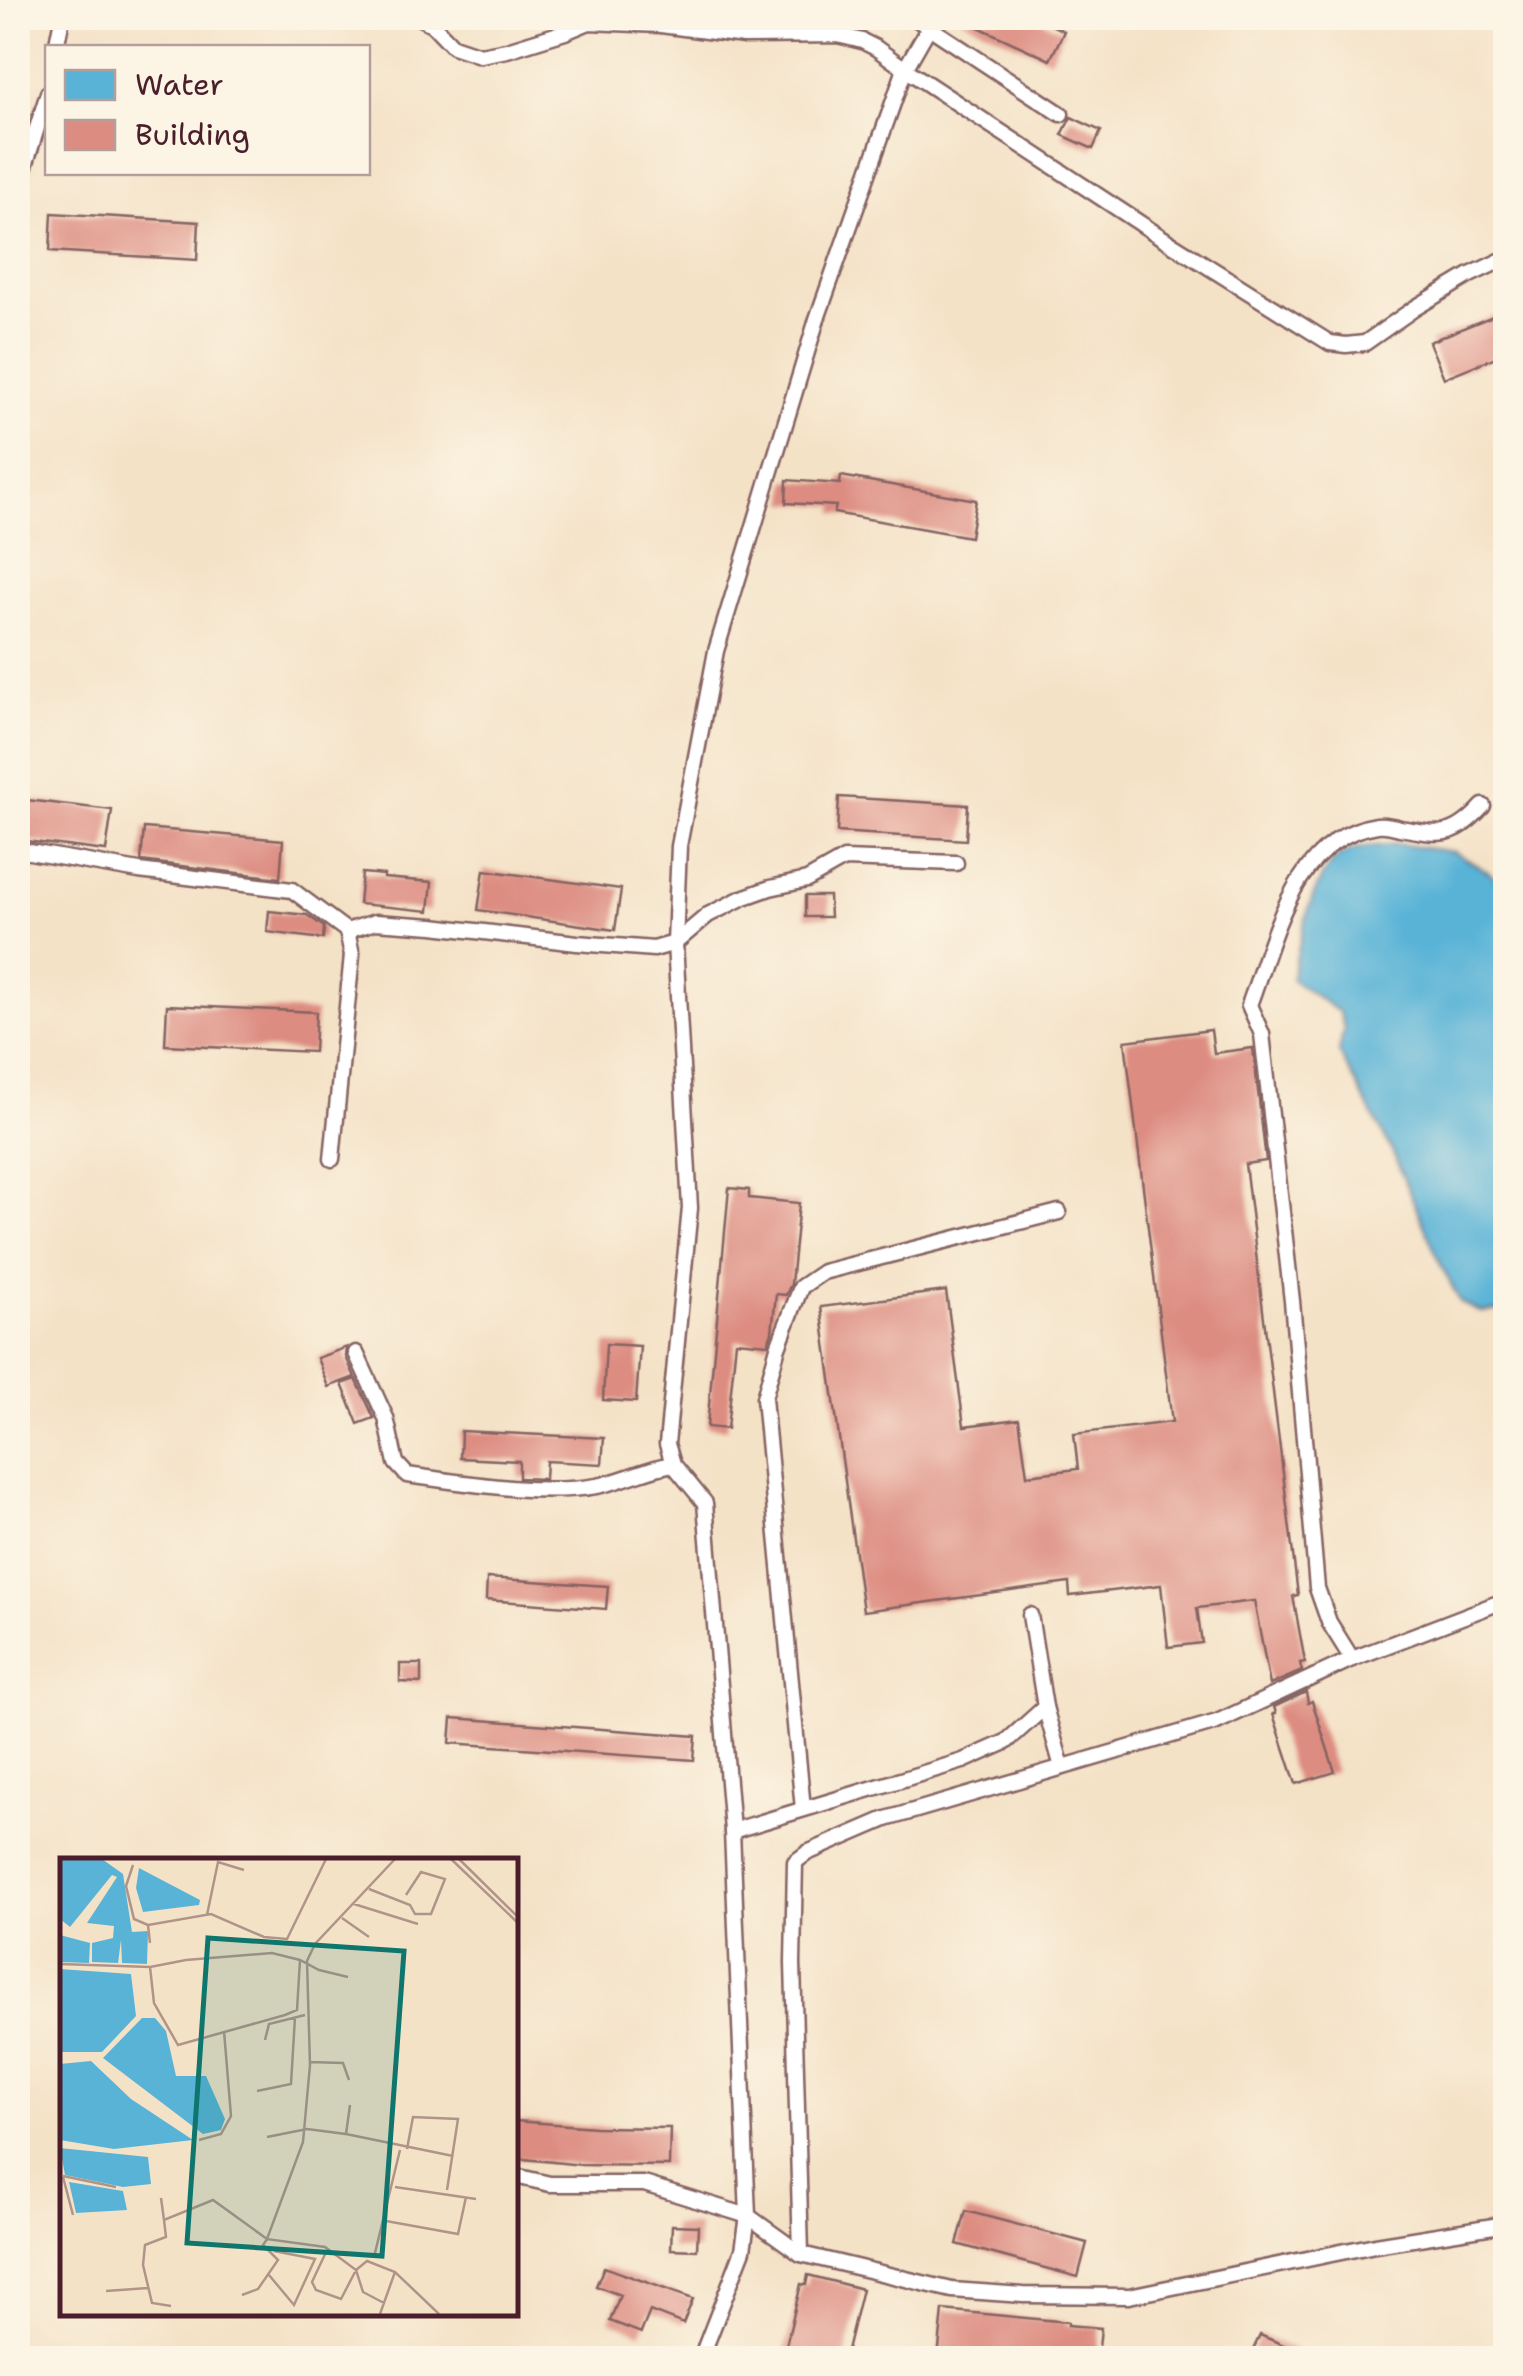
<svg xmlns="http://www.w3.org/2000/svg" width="1523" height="2376" font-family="'Shantell Sans',sans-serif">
<rect width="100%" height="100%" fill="#fcf5e5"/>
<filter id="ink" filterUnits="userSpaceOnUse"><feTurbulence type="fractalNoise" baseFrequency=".01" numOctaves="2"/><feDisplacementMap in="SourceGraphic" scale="20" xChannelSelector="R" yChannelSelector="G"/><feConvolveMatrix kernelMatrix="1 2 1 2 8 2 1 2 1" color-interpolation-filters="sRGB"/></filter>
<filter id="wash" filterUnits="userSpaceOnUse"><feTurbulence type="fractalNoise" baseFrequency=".0048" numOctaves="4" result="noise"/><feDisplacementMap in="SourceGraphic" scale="40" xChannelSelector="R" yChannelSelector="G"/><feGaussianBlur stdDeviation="2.25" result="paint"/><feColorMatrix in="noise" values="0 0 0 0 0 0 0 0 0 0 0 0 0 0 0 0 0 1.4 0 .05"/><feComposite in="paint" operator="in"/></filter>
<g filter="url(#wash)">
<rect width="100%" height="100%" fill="#f4e2c7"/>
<path fill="#59b3d7" stroke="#526981" stroke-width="2.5" d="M 1397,844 L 1454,852 L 1488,872 L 1505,887 L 1505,1310 L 1480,1312 L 1461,1303 L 1441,1265 L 1391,1149 L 1339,1052 L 1344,1028 L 1339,1012 L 1291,979 C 1301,942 1308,886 1336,859 C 1350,845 1378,846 1397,844 Z"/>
<g id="blocks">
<g fill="#dd8c81">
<path d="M 959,18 L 1036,18 L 1064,31 L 1050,60 Z"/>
<path d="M 1071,117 L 1101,131 L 1093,149 L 1062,135 Z"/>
<path d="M 52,213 L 199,222 L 197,260 L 50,251 Z"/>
<path d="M 1495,315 L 1506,340 L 1506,353 L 1444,378 L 1429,342 Z"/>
<path d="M 841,476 L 976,500 L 970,537 L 834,513 L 836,506 L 786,503 L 787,480 L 840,484 Z"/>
<path d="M 839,797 L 968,805 L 966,840 L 837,832 Z"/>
<path d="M 18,799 L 112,810 L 106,851 L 18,840 Z"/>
<path d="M 144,828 L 283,840 L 280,878 L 141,861 Z"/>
<path d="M 484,870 L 621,889 L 615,930 L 478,910 Z"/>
<path d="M 362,873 L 384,875 L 384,878 L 432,882 L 429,911 L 359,904 Z"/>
<path d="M 805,896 L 829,896 L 830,917 L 805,917 Z"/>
<path d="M 269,911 L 307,915 L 324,927 L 323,939 L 267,932 Z"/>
<path d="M 167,1005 L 316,1012 L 314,1052 L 165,1045 Z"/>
<path d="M 1211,1030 L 1214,1053 L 1253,1048 L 1266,1161 L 1245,1164 L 1298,1595 L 1293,1596 L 1305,1662 L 1300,1663 L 1302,1671 L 1270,1685 L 1254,1601 L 1197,1608 L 1202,1643 L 1168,1647 L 1161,1585 L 1070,1596 L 1069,1583 L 863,1611 L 821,1307 L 946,1291 L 964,1426 L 1019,1419 L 1027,1475 L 1078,1469 L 1074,1434 L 1172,1422 L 1125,1041 Z"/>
<path d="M 729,1188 L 749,1190 L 749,1198 L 799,1203 L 791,1284 L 786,1295 L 776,1294 L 772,1332 L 768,1344 L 736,1341 L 727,1429 L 707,1427 Z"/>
<path d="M 606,1344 L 640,1346 L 636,1402 L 603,1400 Z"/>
<path d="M 347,1347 L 346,1357 L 355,1377 L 328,1387 L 317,1358 Z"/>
<path d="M 356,1379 L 374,1418 L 358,1424 L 342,1384 Z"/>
<path d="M 461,1431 L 604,1438 L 602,1464 L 546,1461 L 545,1479 L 519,1478 L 519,1461 L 460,1458 Z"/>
<path d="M 487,1578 L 608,1586 L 606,1609 L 486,1600 Z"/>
<path d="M 400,1664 L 421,1664 L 421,1683 L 400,1682 Z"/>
<path d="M 1306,1692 L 1308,1703 L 1312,1701 L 1335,1772 L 1296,1784 L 1273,1714 L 1276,1713 L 1274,1707 Z"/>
<path d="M 452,1718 L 696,1736 L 694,1760 L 450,1743 Z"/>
<path d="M 515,2121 L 595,2127 L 670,2128 L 669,2166 L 582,2165 L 515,2158 Z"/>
<path d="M 966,2211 L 1087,2243 L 1078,2277 L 957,2244 Z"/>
<path d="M 672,2225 L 698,2226 L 697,2250 L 671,2249 Z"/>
<path d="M 604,2267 L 693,2299 L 683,2324 L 650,2311 L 641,2333 L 610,2321 L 620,2295 L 596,2286 Z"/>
<path d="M 808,2275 L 862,2289 L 845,2358 L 783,2358 L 801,2284 L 806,2285 Z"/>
<path d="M 943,2310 L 1068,2322 L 1068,2325 L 1101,2328 L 1098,2358 L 938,2358 Z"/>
<path d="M 1260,2335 L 1314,2358 L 1249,2358 Z"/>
</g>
</g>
</g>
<g filter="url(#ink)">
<use href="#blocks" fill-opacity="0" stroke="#866362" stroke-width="2.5"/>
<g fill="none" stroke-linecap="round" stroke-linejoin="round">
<defs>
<g id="service">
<path d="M 420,18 L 432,24 L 453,46 L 480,55 L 507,50 L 565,32 L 589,22 L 661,25 L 744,36 L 838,35 L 862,41 L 876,48 L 905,69 L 929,27 L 915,18"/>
<path d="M 929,27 L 1061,114"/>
<path d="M 56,48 L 62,18"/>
<path d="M 18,188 L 48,93"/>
<path d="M 18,850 L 139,871 L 292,890 L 347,931"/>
<path d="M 332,1159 L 352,955 L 347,931 L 375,922 L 433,926 L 577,943 L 654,949 L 675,943 L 708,915 L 742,898 L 770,888 L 807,880 L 844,859 L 956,863"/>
<path d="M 356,1353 L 386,1418 L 396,1463 L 407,1475 C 465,1483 539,1496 597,1486 C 623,1481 647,1468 673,1464"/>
<path d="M 1352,1659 L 1329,1622 L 1317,1588 L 1292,1301 L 1262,1034 L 1249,1005 C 1274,939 1293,838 1377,825 C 1384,824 1393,826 1400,828 C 1441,835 1453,839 1483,806"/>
<path d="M 1045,1707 L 1062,1767"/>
<path d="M 803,1809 L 764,1398 L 778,1347 L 801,1287 L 823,1272 L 1059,1212"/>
<path d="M 732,1831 L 963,1761 L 1006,1742 L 1045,1707 L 1030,1615"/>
<path d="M 515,2176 L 550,2184 L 644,2184 L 748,2216 L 801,2254 L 952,2290 L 1023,2295 L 1129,2296 L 1375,2245 L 1506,2224"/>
<path d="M 801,2254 L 793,1963 L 795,1862 L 807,1853 L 886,1819 L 1217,1722 L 1352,1659 L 1506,1600"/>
<path d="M 701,2358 L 743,2250 L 748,2216 L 732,1831 L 705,1503 L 673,1464 L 667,1444 L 690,1208 L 675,943 L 679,846 L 716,651 L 817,319 L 905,69 L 1161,237 L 1330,343 L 1346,345 L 1365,343 L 1415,308 L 1470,275 L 1506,258"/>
</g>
</defs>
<use href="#service" stroke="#866362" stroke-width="19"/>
<use href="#service" stroke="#fff" stroke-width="14"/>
</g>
</g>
<g transform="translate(60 1858)">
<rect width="458" height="458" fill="#f4e2c7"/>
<path d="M 0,1 L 42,1 L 63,16 L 72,74 L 88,73 L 87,106 L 62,105 L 61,82 L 58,105 L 32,104 L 32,85 L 53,80 L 54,68 L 27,65 L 57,19 L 52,17 L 10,69 L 0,61 ZM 79,10 L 140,42 L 139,47 L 83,54 L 76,30 ZM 0,77 L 30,85 L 29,105 L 0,104 ZM 0,111 L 71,116 L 76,158 L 42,194 L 0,194 ZM 82,160 L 95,160 L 106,173 L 116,218 L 146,218 L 165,261 L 161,272 L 143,276 L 43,200 ZM 31,203 L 71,241 L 133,282 L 54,291 L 0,282 L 0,206 ZM 0,290 L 88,299 L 91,326 L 63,329 L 5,317 ZM 9,324 L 63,333 L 67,352 L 16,355 Z" fill="#59b3d7"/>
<path fill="none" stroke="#b09489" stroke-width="2.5" d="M 391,1 L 458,65M 399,1 L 458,59M 73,7 L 66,28 L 74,61 L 88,67M 309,31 L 350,47 L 355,56 L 371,56 L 385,21 L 361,14 L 346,37M 294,46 L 358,66M 147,57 L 158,4 L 184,12M 282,60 L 309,79M 90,85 L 88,67 L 151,56 L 204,79 L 227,81 L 266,1M 240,102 L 237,152 L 225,157 L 118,187 L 94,145 L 90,109 L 126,102 L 212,95 L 240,102 L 259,112 L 288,119M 0,106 L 90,109M 205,182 L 209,166 L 245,157M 249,204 L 283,205 L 289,222M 197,233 L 231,226 L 235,159M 286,276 L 393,298M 207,279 L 247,271 L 286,276 L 290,247M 139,282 L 161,276 L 171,258 L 164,173M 347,291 L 353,259 L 398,261 L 387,332M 3,318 L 56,329M 3,319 L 13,357M 335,329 L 416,341M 101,340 L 104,362 L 153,342 L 207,381 L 243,284 L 250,207 L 247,103 L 255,86 L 335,1M 104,362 L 106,379 L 85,387 L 83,407 L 92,445 L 111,448M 326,363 L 398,376 L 406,339M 267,392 L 252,424 L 256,432 L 281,441 L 295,414M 314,399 L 340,292M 296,412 L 307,403 L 335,414 L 379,456M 209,417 L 234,447 L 255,401 L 214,393M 46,433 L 88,430M 182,437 L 198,431 L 218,402 L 203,387 L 207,381 L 265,389 L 296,412 L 303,434 L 324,445M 320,456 L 335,414"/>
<path fill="#0f766e" fill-opacity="0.15" stroke="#0f766e" stroke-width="5" d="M 148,80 L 344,93 L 322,398 L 127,385 Z"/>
<rect width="458" height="458" fill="none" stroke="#4a1f2b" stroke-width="5"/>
</g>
<rect width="1523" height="2376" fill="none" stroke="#fcf5e5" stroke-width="60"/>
<rect x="45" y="45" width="325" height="130" fill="#fcf5e5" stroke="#b59f9b" stroke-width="2.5"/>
<rect x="65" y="70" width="50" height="30" fill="#59b3d7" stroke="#b59f9b" stroke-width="2.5"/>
<text x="135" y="95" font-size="30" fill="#4a1f2b">Water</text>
<rect x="65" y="120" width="50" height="30" fill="#dd8c81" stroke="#b59f9b" stroke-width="2.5"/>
<text x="135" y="145" font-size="30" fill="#4a1f2b">Building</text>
</svg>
